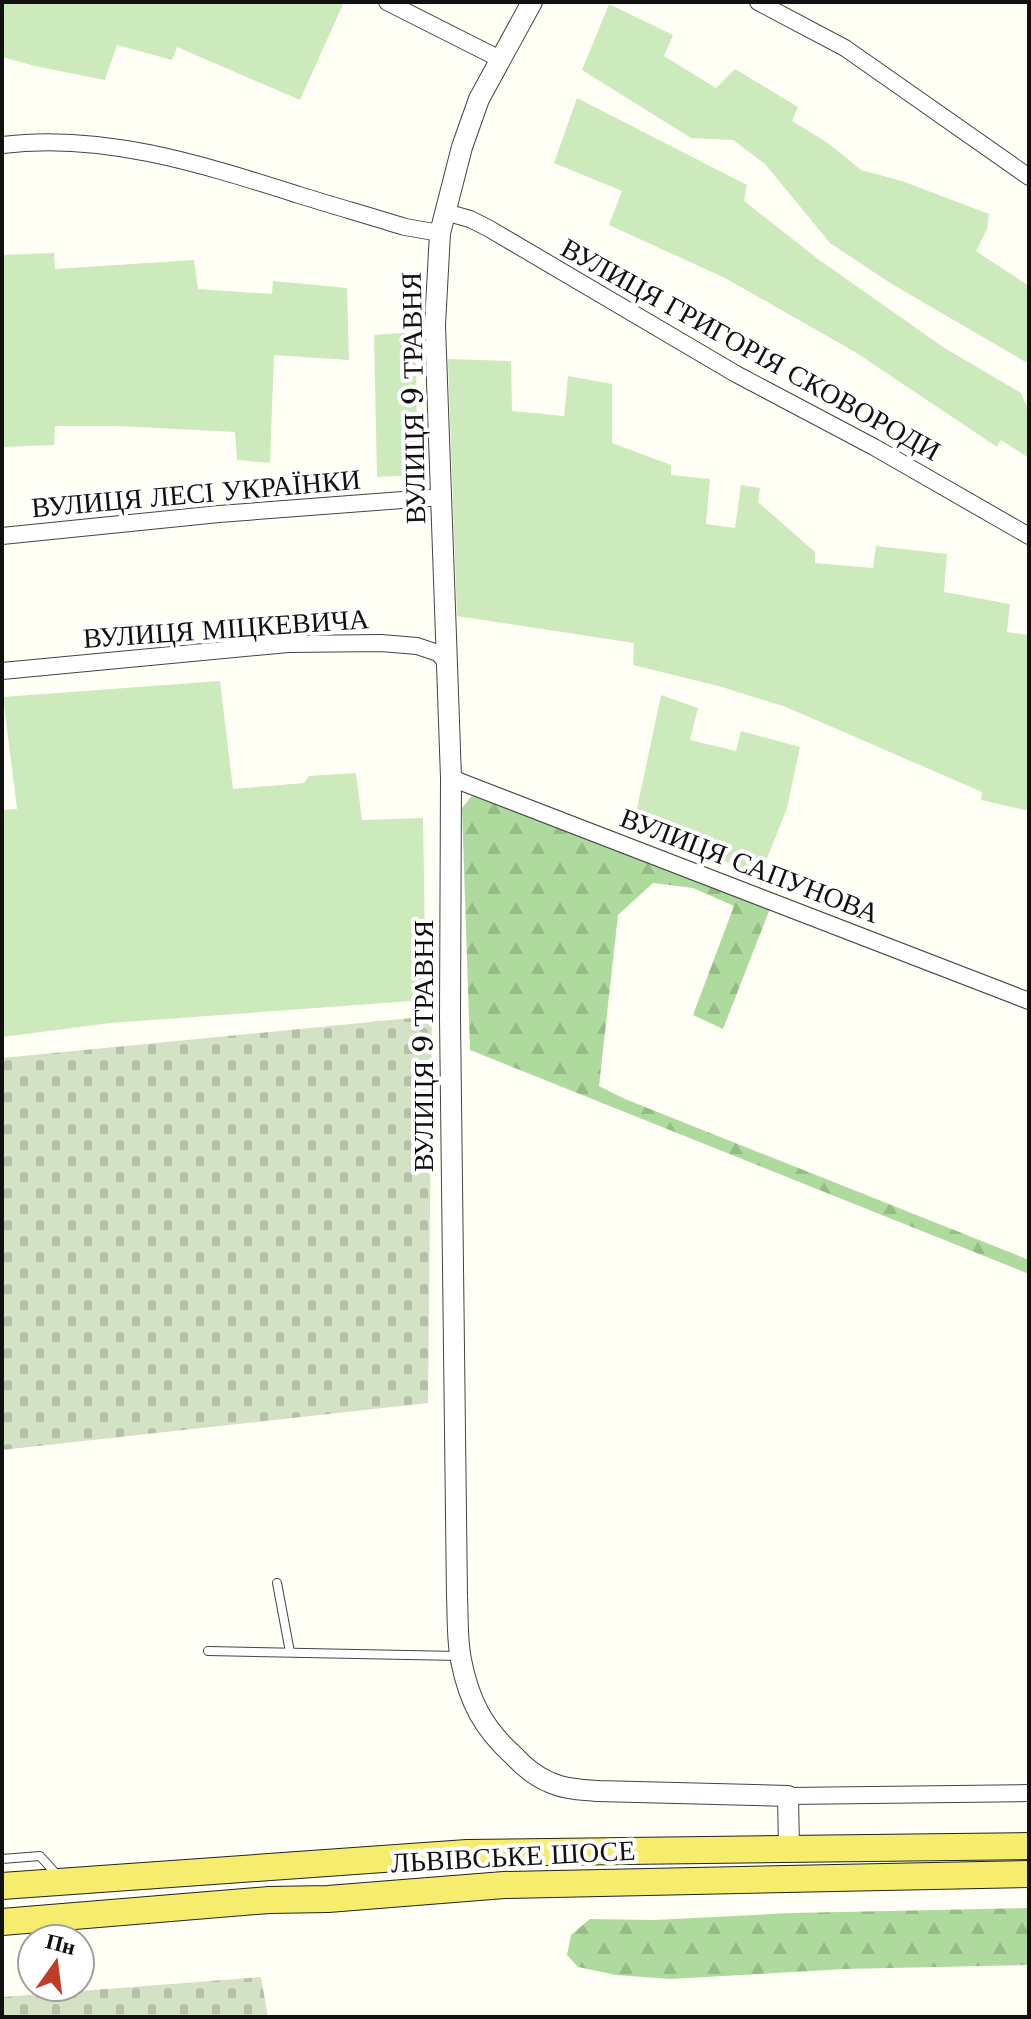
<svg xmlns="http://www.w3.org/2000/svg" width="1031" height="2019" font-family="'Libre Baskerville',serif">
<defs>
<pattern id="forest-firs" width="22" height="20" patternUnits="userSpaceOnUse" patternTransform="scale(2)"><rect width="22" height="20" fill="#aedb9d"/><path d="M5 1l3.5 6h-7zM16 11l3.5 6h-7z" fill="#95bb86"/></pattern>
<pattern id="cemetery-stones" width="16" height="16" patternUnits="userSpaceOnUse" patternTransform="scale(2)"><rect width="16" height="16" fill="#d3e2c4"/><path d="M2 7V4a2 2 0 0 1 4 0v3zM10 15v-3a2 2 0 0 1 4 0v3z" fill="#b4c1a7"/></pattern>
</defs>
<rect width="100%" height="100%" fill="#fffff5"/>
<g fill="url(#forest-firs)">
<path d="M 478,788 L 773,901 L 723,1029 L 693,1015 L 734,906 L 693,888 L 653,883 L 618,915 L 599,1086 L 625,1099 L 1029,1260 L 1029,1274 L 470,1050 L 462,808 Z"/>
<path d="M 1029,1908 L 1029,1965 L 845,1969 L 670,1979 L 616,1975 L 578,1967 L 567,1955 L 571,1935 L 590,1919 L 654,1920 L 793,1913 Z"/>
</g>
<g fill="url(#cemetery-stones)">
<path d="M 432,1016 L 428,1403 L 2,1450 L 2,1058 Z"/>
<path d="M 261,1977 L 268,2017 L 2,2017 L 2,1997 Z"/>
</g>
<g fill="#cdeabd">
<path d="M 2,2 L 344,2 L 300,100 L 177,47 L 172,60 L 117,45 L 105,80 L 35,66 L 2,57 Z"/>
<path d="M 609,4 L 673,35 L 664,56 L 716,88 L 735,69 L 798,107 L 792,121 L 828,143 L 861,170 L 902,181 L 989,214 L 987,229 L 976,251 L 1029,286 L 1029,364 L 890,283 L 830,243 L 765,164 L 733,140 L 691,138 L 582,70 Z"/>
<path d="M 577,98 L 747,185 L 744,201 L 818,259 L 943,347 L 1021,393 L 1029,411 L 1029,458 L 1001,440 L 997,447 L 855,352 L 725,278 L 609,225 L 622,191 L 554,163 Z"/>
<path d="M 54,253 L 55,269 L 194,260 L 198,289 L 272,294 L 273,281 L 347,288 L 349,360 L 274,355 L 270,463 L 237,460 L 235,432 L 118,426 L 55,426 L 54,445 L 2,447 L 2,255 Z"/>
<path d="M 416,332 L 417,475 L 377,477 L 374,335 Z"/>
<path d="M 448,359 L 511,361 L 512,411 L 564,416 L 568,376 L 612,384 L 612,443 L 671,465 L 671,475 L 710,479 L 706,524 L 735,528 L 741,485 L 760,488 L 758,502 L 815,552 L 815,563 L 873,568 L 876,546 L 947,554 L 944,592 L 1010,604 L 1007,632 L 1029,635 L 1029,811 L 981,800 L 982,792 L 786,707 L 722,687 L 633,665 L 634,643 L 457,616 Z"/>
<path d="M 220,681 L 233,789 L 304,783 L 309,776 L 356,773 L 362,820 L 423,818 L 426,1000 L 111,1023 L 2,1037 L 2,810 L 17,809 L 3,697 Z"/>
<path d="M 661,695 L 698,708 L 690,740 L 736,751 L 741,731 L 800,747 L 787,808 L 760,876 L 634,823 Z"/>
</g>
<g fill="none" stroke-linecap="round" stroke-linejoin="round">
<defs>
<g id="service">
<path d="M 277,1583 L 290,1652"/>
<path d="M 208,1651 L 459,1656"/>
<path d="M 2,1859 L 40,1856 L 59,1877"/>
</g>
<g id="minor">
<path d="M 387,2 L 500,59"/>
<path d="M 758,2 L 845,48 L 1029,177"/>
<path d="M 2,145 C 103,132 204,165 299,195 C 334,206 370,216 405,227 L 440,233"/>
<path d="M 445,212 L 470,219 L 488,228 L 736,374 L 874,447 L 1029,536"/>
<path d="M 2,536 L 219,514 L 442,497"/>
<path d="M 2,671 L 288,644 L 381,643 L 417,646 L 438,653 L 447,663"/>
<path d="M 451,778 L 1029,1001"/>
<path d="M 788,1796 L 1029,1793"/>
</g>
<path id="tertiary" d="M 532,2 L 479,99 L 462,147 L 440,233 L 435,325 L 451,778 L 450,1018 L 457,1597 C 458,1618 457,1640 461,1660 C 469,1701 483,1728 514,1756 C 524,1767 535,1776 549,1782 C 564,1789 582,1790 598,1791 L 788,1796 L 789,1848"/>
<g id="primary">
<path d="M 2,1886 L 467,1853 L 1029,1846"/>
<path d="M 2,1922 L 269,1900 L 328,1899 L 504,1885 L 1029,1874"/>
</g>
</defs>
<use href="#service" stroke="#444" stroke-width="10"/>
<use href="#minor" stroke="#444" stroke-width="18"/>
<use href="#tertiary" stroke="#444" stroke-width="22"/>
<use href="#primary" stroke="#222" stroke-width="28"/>
<use href="#service" stroke="#fff" stroke-width="8"/>
<use href="#minor" stroke="#fff" stroke-width="16"/>
<use href="#tertiary" stroke="#fff" stroke-width="20"/>
<use href="#primary" stroke="#f6ec6d" stroke-width="26"/>
</g>
<g text-anchor="middle" stroke-width="8" stroke-linejoin="round" paint-order="stroke">
<g font-size="28" fill="#111" stroke="#fff">
<text transform="translate(751 349) rotate(29)" y="10">ВУЛИЦЯ ГРИГОРІЯ СКОВОРОДИ</text>
<text transform="translate(413 398) rotate(-91)" y="10">ВУЛИЦЯ 9 ТРАВНЯ</text>
<text transform="translate(196 493) rotate(-5)" y="10">ВУЛИЦЯ ЛЕСІ УКРАЇНКИ</text>
<text transform="translate(226 628) rotate(-4)" y="10">ВУЛИЦЯ МІЦКЕВИЧА</text>
<text transform="translate(750 865) rotate(21)" y="10">ВУЛИЦЯ САПУНОВА</text>
<text transform="translate(423 1046) rotate(-90)" y="10">ВУЛИЦЯ 9 ТРАВНЯ</text>
<text transform="translate(513 1856) rotate(-3)" y="10">ЛЬВІВСЬКЕ ШОСЕ</text>
</g>
</g>
<rect width="1031" height="2019" fill="none" stroke="#111111" stroke-width="8"/>
<g transform="translate(56 1963) rotate(14)"><circle r="38" fill="#ffffff" stroke="#a0a0a0" stroke-width="2"/>
<path d="M0-6L14 30L0 20L-14 30Z" fill="#c13b29"/>
<text y="-12" font-size="22" font-weight="bold" text-anchor="middle" fill="#111111">Пн</text>
</g>
</svg>
